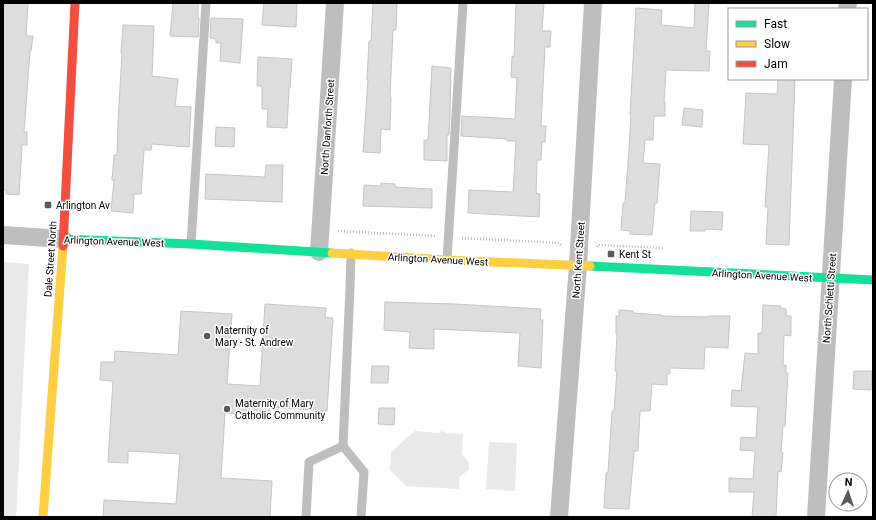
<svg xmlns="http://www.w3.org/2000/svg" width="876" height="520" font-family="Roboto,sans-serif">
<rect width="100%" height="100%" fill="#fff"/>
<g fill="#eaeaea">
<path d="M 3,262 L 29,264 L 16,517 L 3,517 Z"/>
<path d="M 415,431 L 439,433 L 439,431 L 445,432 L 446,433 L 463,434 L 462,454 L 469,463 L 469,470 L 459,477 L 459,489 L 406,486 L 390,470 L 391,452 Z"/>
<path d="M 489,442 L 517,443 L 515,491 L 486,489 Z"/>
</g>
<g fill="#ddd" stroke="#c5c5c5">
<path d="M 3,3 L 28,3 L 26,36 L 33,36 L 31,51 L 30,51 L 24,132 L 27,132 L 27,145 L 22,145 L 19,195 L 6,194 L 6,190 L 3,190 Z"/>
<path d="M 173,3 L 198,3 L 198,18 L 199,18 L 198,37 L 170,36 Z"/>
<path d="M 264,3 L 297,3 L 296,27 L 262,25 Z"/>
<path d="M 373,3 L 397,3 L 396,30 L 393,30 L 390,97 L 391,97 L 390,130 L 381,129 L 380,153 L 363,152 L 368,80 L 367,80 L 369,41 L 371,41 Z"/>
<path d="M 516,3 L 544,3 L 542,31 L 551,31 L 550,47 L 545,47 L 541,126 L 546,126 L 545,142 L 542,142 L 541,160 L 537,160 L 536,193 L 540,194 L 539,217 L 468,213 L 469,190 L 513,192 L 516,141 L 507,141 L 507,139 L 461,136 L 462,116 L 515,119 L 517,78 L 511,77 L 512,56 L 514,57 Z"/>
<path d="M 695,3 L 709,3 L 706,51 L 710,51 L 709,71 L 666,70 L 664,102 L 665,102 L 665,116 L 654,116 L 653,140 L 645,140 L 643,163 L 660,164 L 657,203 L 655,203 L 652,235 L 630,234 L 630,231 L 621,230 L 623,203 L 625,203 L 629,149 L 631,114 L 630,114 L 636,8 L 662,10 L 661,25 L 694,28 Z"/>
<path d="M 211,18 L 243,19 L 240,63 L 220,61 L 221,43 L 216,43 L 216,39 L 210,38 Z"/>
<path d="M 123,25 L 154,26 L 152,76 L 178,79 L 175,106 L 191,107 L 189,147 L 152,144 L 151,150 L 144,150 L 141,194 L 134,194 L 133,213 L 111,211 L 114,180 L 112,180 L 114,155 L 117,155 L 118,122 L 122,53 L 121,53 Z"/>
<path d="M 258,57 L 292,59 L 290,88 L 289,88 L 287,128 L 267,127 L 268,109 L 262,109 L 262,86 L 257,86 Z"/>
<path d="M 432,66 L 451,68 L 450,116 L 449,135 L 447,135 L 447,161 L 424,160 L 424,140 L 428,140 Z"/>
<path d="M 778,79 L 795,79 L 789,245 L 766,244 L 768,207 L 765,207 L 769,145 L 743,144 L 746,93 L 777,94 Z"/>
<path d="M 684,108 L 703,110 L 702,127 L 682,125 Z"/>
<path d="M 216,127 L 235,128 L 234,147 L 215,146 Z"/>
<path d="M 266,165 L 283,165 L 282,202 L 205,199 L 206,174 L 265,177 Z"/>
<path d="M 381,183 L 395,184 L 395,187 L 432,189 L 432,208 L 363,206 L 364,185 L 381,186 Z"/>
<path d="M 691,211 L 723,212 L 722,230 L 705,229 L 705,231 L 690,231 Z"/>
<path d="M 385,302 L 455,304 L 541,309 L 540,320 L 543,320 L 541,368 L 518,366 L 520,333 L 434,329 L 434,349 L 409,348 L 410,332 L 384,330 Z"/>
<path d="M 265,304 L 326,308 L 325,317 L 333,318 L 327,411 L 270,407 L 270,416 L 225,413 L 221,478 L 272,481 L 270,517 L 103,517 L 104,500 L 176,504 L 180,454 L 128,451 L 128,463 L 108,462 L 113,381 L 100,380 L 101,362 L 114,362 L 115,351 L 178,355 L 181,311 L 232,314 L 227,384 L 260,386 Z"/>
<path d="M 763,305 L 781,306 L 780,308 L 786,309 L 786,316 L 791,316 L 791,336 L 784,335 L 783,365 L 786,365 L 786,373 L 788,373 L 785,426 L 783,426 L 781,452 L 783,453 L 781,472 L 778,471 L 776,517 L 752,517 L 754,492 L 729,492 L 729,478 L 753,479 L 755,451 L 740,450 L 741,437 L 756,438 L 758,407 L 731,406 L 732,390 L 741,391 L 745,353 L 758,354 L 758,333 L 762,333 Z"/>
<path d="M 619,310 L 633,311 L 633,313 L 662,315 L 662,316 L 708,317 L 708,316 L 730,316 L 728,348 L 705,347 L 704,369 L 670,368 L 670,374 L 667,374 L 667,385 L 652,384 L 650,411 L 640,411 L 638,451 L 634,451 L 629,509 L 604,508 L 606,473 L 608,473 L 612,411 L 614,411 L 617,371 L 615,371 L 617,334 L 616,334 L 616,316 L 619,316 Z"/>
<path d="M 372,366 L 389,366 L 388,383 L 371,383 Z"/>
<path d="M 854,371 L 872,371 L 871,390 L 853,389 Z"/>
<path d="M 379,408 L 395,408 L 394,425 L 378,424 Z"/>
</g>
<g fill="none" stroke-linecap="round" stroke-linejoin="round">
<g stroke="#b8b8b8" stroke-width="2.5" stroke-dasharray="1 2" stroke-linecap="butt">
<path d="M 338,231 L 437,236"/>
<path d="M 462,238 L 559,243 L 562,245"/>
<path d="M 597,247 L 598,245 L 663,248"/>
</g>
<g stroke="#bebebe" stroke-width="9">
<path d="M 191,244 L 206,3"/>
<path d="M 351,253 L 350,288 L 343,446 L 364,472 L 361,517"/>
<path d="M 447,260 L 463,3"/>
<path d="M 306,517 L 309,462 L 343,446"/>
</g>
<g stroke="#bebebe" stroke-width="18">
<path d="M 847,9 L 848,3"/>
<path d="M 3,235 L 63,239"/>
<path d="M 319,252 L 335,3"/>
<path d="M 559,517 L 578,265 L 593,3"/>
<path d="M 816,517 L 843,79"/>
</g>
<g stroke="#16e098" stroke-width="9">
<path d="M 63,239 L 191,244 L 332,253"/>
<path d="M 590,266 L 873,280"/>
</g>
<g stroke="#ffcf43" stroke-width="9">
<path d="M 332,253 L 447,260 L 590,266"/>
<path d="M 43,517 L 63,246"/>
</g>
<path stroke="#f24e42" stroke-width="9" d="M 63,246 L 75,3"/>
</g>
<g fill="#595959" stroke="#fff" stroke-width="1.5">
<rect x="44" y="201" width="8" height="8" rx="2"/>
<rect x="607" y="250" width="8" height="8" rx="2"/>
<circle cx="207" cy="336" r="4"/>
<circle cx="227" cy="409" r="4"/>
</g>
<g text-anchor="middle" stroke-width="3" stroke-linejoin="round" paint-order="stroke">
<g font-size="10" fill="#000" stroke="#fff">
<text transform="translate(327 127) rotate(-86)" y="4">North Danforth Street</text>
<text transform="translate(114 241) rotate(2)" y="4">Arlington Avenue West</text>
<text transform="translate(50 259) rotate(-86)" y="4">Dale Street North</text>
<text transform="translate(438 259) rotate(3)" y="4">Arlington Avenue West</text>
<text transform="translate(578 260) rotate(-86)" y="4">North Kent Street</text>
<text transform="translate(762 275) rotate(3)" y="4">Arlington Avenue West</text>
<text transform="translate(829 298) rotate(-86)" y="4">North Schletti Street</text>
</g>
<g font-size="10" fill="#000" stroke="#fff" text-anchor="start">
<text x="56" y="209">Arlington Av</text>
<text x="619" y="258">Kent St</text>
<text x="215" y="334">Maternity of<tspan x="215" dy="12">Mary - St. Andrew</tspan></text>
<text x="235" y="407">Maternity of Mary<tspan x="235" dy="12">Catholic Community</tspan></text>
</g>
</g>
<rect width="876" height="520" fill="none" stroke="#000000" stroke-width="8"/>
<rect x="728" y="8" width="140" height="72" fill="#ffffff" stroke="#999999"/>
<rect x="736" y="21" width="20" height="6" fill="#16e098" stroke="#999999"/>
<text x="764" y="28" font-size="12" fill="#000000">Fast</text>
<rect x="736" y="41" width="20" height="6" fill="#ffcf43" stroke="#999999"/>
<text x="764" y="48" font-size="12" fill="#000000">Slow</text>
<rect x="736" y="61" width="20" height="6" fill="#f24e42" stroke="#999999"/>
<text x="764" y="68" font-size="12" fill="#000000">Jam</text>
<g transform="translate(848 492) rotate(3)"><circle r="19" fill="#ffffff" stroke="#999999"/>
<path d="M0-3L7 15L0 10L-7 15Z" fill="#595959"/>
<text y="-6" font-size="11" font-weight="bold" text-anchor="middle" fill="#000000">N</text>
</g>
</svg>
